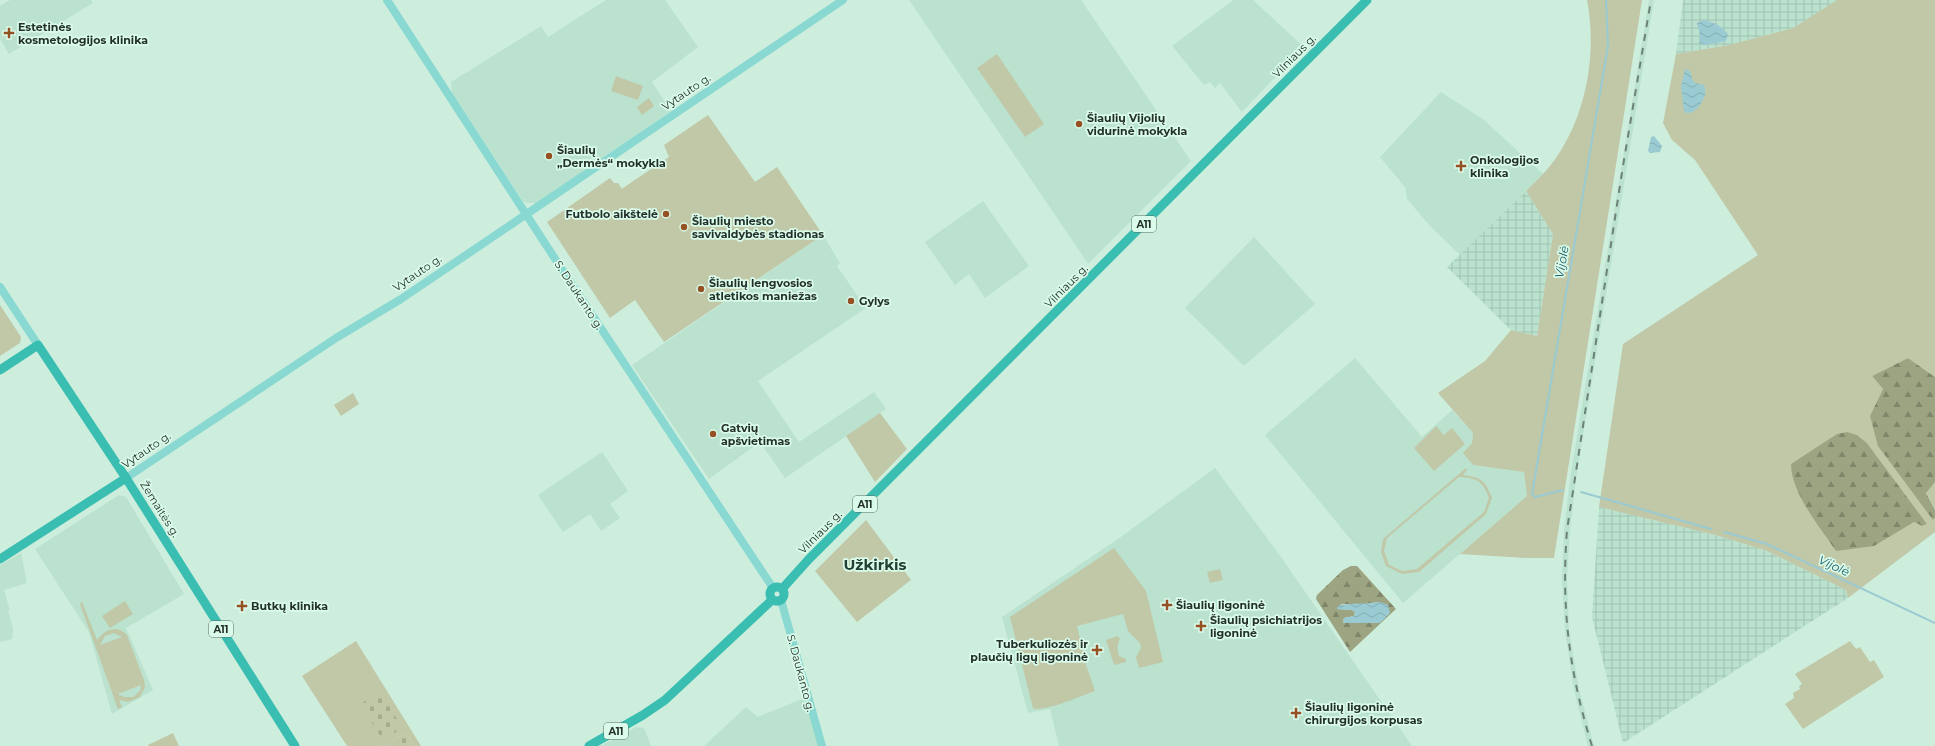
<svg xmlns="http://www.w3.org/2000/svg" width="1935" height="746" font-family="Montserrat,sans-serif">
<defs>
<pattern id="industrial-grid" width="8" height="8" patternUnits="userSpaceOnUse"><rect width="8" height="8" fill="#bae2cf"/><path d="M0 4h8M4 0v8" fill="none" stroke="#a0c2b2"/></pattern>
<pattern id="forest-firs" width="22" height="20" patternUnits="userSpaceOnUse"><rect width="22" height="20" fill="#9ca481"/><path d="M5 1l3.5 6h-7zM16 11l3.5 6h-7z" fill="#7f866a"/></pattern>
<pattern id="cemetery-stones" width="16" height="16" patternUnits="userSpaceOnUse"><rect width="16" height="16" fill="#c0c8a7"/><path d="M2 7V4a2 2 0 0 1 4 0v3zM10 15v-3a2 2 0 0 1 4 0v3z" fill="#a5ac90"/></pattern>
<pattern id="water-waves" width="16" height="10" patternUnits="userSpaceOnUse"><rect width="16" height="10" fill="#9acad2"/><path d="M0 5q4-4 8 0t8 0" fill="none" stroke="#84aeb4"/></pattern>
</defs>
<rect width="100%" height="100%" fill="#cdeedd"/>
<g fill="#bae2cf">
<path d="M 10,0 L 91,0 L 93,3 L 9,54 L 0,39 L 0,6 Z"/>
<path d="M 606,0 L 665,0 L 698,47 L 652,82 L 671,111 L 536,203 L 527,203 L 523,201 L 452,93 L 451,82 L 541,26 L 548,37 Z"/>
<path d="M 909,0 L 1081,0 L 1191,161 L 1089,263 L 1087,262 Z"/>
<path d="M 1233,0 L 1253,0 L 1304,47 L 1242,112 L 1220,83 L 1215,88 L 1210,82 L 1204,85 L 1172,46 Z"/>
<path d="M 1649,0 L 1654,0 L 1576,479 L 1570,530 L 1567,579 L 1569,630 L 1579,689 L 1594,746 L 1588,746 L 1574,690 L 1565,631 L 1562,580 L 1564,531 L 1570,479 Z"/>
<path d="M 1441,92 L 1484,120 L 1543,174 L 1460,255 L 1430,226 L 1407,199 L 1405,187 L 1380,157 Z"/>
<path d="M 983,201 L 1029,266 L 985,298 L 969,274 L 955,285 L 925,242 Z"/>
<path d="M 823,235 L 840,263 L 837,266 L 866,308 L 758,381 L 799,442 L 874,392 L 886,409 L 785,478 L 760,442 L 709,479 L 632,365 Z"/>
<path d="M 1254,237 L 1315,304 L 1244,366 L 1185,308 Z"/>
<path d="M 1355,358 L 1422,437 L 1452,410 L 1473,433 L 1472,443 L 1464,453 L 1473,465 L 1524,472 L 1527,496 L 1403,603 L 1265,435 Z"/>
<path d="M 602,452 L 628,491 L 610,504 L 620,518 L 601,531 L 590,514 L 563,532 L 538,495 Z"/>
<path d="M 1215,468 L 1281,557 L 1412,746 L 1059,746 L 1050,709 L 1028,713 L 1002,617 L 1118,539 Z"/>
<path d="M 119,495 L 126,497 L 184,594 L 126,628 L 153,690 L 112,714 L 89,632 L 35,549 Z"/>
<path d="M 21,553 L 27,583 L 4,590 L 10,611 L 8,611 L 13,629 L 12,639 L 0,642 L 0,565 Z"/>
<path d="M 807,697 L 822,746 L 704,746 L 746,707 L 758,717 Z"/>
<path d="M 636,727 L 644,728 L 651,746 L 600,746 Z"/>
</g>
<g fill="url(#industrial-grid)">
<path d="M 1683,0 L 1837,0 L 1793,28 L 1729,45 L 1676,54 Z"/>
<path d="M 1526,191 L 1553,234 L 1537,336 L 1511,330 L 1447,267 Z"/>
<path d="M 1599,507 L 1719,536 L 1767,551 L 1846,590 L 1848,598 L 1623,743 L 1592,617 Z"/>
</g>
<g fill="#c0c8a7" fill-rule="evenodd">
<path d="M 1587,0 L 1642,0 L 1554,558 L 1528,558 L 1460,554 L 1527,496 L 1524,472 L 1473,465 L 1463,453 L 1472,443 L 1473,433 L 1438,393 L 1485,361 L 1511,330 L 1537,336 L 1553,234 L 1526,191 C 1537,180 1549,169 1558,155 C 1587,111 1597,52 1587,0 Z"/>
<path d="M 1837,0 L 1935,0 L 1935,377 L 1908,358 L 1872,376 L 1883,389 L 1870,416 L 1933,520 L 1935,518 L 1935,532 L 1848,598 L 1846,590 L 1767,551 L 1719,536 L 1599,507 L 1623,344 L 1758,255 L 1695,160 L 1672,140 L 1663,123 L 1676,54 L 1729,45 L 1793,28 ZM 1857,435 L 1867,443 L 1927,524 L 1922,526 L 1914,522 Z"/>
<path d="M 997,54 L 1044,124 L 1025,137 L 977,68 Z"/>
<path d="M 616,76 L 643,86 L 638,100 L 611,91 Z"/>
<path d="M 649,98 L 654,106 L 642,115 L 637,107 Z"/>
<path d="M 708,115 L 755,182 L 777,167 L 823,235 L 664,342 L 635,300 L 610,318 L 547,222 L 610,178 L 614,183 L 618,183 L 622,189 L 623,188 L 669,157 L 664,145 Z"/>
<path d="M 0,305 L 21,337 L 20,343 L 0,356 Z"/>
<path d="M 353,393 L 359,404 L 341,416 L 334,405 Z"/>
<path d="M 880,413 L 907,449 L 875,482 L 846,436 Z"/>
<path d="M 1436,426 L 1444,435 L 1452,428 L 1465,444 L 1434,471 L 1414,448 Z"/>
<path d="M 1466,468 L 1467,470 L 1463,475 C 1482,478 1485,480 1492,498 L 1486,514 L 1419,572 L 1402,574 L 1386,566 L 1381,552 L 1383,539 ZM 1459,477 C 1477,478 1483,481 1489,498 L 1484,512 L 1417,569 L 1402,571 L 1389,565 L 1384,551 L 1387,538 Z"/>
<path d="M 1934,482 L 1935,482 L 1935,510 L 1926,493 Z"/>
<path d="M 866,520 L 911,580 L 857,622 L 815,571 Z"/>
<path d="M 1114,548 L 1146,591 L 1163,662 L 1139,668 L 1136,657 L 1141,648 L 1140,643 L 1128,631 L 1123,614 L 1077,626 L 1086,665 L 1095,691 C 1083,695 1043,713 1033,708 L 1010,617 Z"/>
<path d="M 1220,569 L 1223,580 L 1210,583 L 1207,572 Z"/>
<path d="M 125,601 L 133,614 L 110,628 L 102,616 Z"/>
<path d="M 82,602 L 97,640 C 105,630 116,624 127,635 L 144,680 L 145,687 L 140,697 L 128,702 L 119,700 L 122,707 L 118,709 L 80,604 ZM 114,633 L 122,637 L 100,645 L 105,636 ZM 141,685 L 140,691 L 133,697 L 124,697 L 118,694 Z"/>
<path d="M 1118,636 L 1120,639 C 1117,645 1117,649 1119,656 L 1126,659 L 1126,662 L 1114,665 L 1106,640 Z"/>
<path d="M 356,641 L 421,746 L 414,746 L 406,733 L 383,746 L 347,746 L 302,676 Z"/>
<path d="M 1850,641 L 1856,649 L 1860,647 L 1870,662 L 1874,660 L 1884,677 L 1803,729 L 1785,704 L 1794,698 L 1793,693 L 1800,689 L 1799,686 L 1802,684 L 1795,674 Z"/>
<path d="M 173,733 L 179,746 L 148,746 L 148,745 Z"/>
</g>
<g fill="url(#forest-firs)" fill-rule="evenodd">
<path d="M 1908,358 L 1935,377 L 1935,482 L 1926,493 L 1935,510 L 1935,518 L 1933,520 L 1878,446 L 1870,416 L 1883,389 L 1872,376 Z"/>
<path d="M 1847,432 L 1857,435 L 1867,443 L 1927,524 L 1922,526 L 1914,522 L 1874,546 L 1836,551 C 1820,527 1791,493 1791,464 L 1837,434 Z"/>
<path d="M 1351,566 L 1357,566 L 1396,609 L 1350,652 L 1316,599 L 1317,595 L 1343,570 ZM 1380,602 L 1343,623 L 1344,618 L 1354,616 L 1355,612 L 1352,610 L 1337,609 L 1342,604 L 1357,605 Z"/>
</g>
<g fill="url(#cemetery-stones)">
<path d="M 380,691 L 398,721 L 396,732 L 383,741 L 361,704 Z"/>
<path d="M 406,733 L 414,746 L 383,746 Z"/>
</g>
<g fill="url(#water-waves)">
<path d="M 1704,20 C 1714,22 1721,26 1728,34 L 1726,41 L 1705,45 L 1699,43 L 1700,35 L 1697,23 Z"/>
<path d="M 1685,69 L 1690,71 L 1692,79 L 1695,83 L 1704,85 C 1705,88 1706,92 1705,95 C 1702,104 1693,117 1684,112 L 1681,86 Z"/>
<path d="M 1654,136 L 1662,146 L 1660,152 L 1650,153 L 1648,151 L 1651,137 Z"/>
<path d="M 1380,602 L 1388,605 L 1390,613 L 1380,623 L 1343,623 L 1344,618 L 1354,616 L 1355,612 L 1352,610 L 1337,609 L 1338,606 C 1345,603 1369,604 1380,602 Z"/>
</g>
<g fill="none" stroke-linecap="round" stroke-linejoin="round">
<g stroke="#9acad2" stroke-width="2">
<path d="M 1563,490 L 1535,497 L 1532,494 L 1608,46 L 1606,0"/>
<path d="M 1581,492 L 1711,529"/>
<path d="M 1724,532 L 1767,544 L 1935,623"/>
</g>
<g stroke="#89d8d1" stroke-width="8">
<path d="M 387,0 L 561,268 L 773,588"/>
<path d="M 0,287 L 38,345"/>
<path d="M 126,478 L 336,338 L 401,299 L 843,0"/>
<path d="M 781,600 L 822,746"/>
</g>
<g stroke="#3bbeb2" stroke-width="9">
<path d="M 0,370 L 38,345 L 126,478 L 295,746"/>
<path d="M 0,559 L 126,478"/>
<circle cx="777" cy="594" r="7"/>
<path d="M 782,589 L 809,559 L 1367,0"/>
<path d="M 589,746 L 643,715 L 665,700 L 772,600"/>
</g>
<path stroke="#6d8277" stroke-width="2" stroke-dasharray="7 7" stroke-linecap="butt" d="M 1592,746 C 1569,672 1561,607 1567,530 L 1623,166 L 1651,0"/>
</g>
<g fill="#955124" stroke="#dafbea" stroke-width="1.5">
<path d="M7 27h4v4h4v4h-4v4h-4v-4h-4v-4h4z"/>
<circle cx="1079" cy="124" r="4"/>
<circle cx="549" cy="156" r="4"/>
<path d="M1459 160h4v4h4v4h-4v4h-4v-4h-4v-4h4z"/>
<circle cx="666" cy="214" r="4"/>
<circle cx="684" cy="227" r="4"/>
<circle cx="701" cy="289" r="4"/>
<circle cx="851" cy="301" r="4"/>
<circle cx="713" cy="434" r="4"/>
<path d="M1165 599h4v4h4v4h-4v4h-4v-4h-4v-4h4z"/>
<path d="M240 600h4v4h4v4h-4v4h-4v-4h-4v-4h4z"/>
<path d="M1199 620h4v4h4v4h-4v4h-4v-4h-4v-4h4z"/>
<path d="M1095 644h4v4h4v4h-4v4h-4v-4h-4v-4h4z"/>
<path d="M1294 707h4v4h4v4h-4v4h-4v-4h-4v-4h4z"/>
</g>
<g text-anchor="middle" stroke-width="3.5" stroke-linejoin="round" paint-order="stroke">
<g fill="#dafbea" stroke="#5a6d64" stroke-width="1">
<rect x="1132" y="216" width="24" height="16" rx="3"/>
<rect x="853" y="496" width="24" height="16" rx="3"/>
<rect x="209" y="621" width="24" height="16" rx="3"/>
<rect x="604" y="723" width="24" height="16" rx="3"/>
</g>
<g font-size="10" font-weight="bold" fill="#23302a">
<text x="1144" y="228">A11</text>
<text x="865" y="508">A11</text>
<text x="221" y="633">A11</text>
<text x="616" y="735">A11</text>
</g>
<g font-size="11" font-weight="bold" fill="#23302a" stroke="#dafbea" text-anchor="start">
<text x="18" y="31">Estetinės<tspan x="18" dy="13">kosmetologijos klinika</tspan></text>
<text x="1087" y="122">Šiaulių Vijolių<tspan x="1087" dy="13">vidurinė mokykla</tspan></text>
<text x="557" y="154">Šiaulių<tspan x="557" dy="13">„Dermės“ mokykla</tspan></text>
<text x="1470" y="164">Onkologijos<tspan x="1470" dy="13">klinika</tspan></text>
<text x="658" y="218" text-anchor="end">Futbolo aikštelė</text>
<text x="692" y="225">Šiaulių miesto<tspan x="692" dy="13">savivaldybės stadionas</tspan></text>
<text x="709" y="287">Šiaulių lengvosios<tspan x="709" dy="13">atletikos maniežas</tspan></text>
<text x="859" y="305">Gylys</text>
<text x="721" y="432">Gatvių<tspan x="721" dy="13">apšvietimas</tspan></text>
<text x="1176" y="609">Šiaulių ligoninė</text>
<text x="251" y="610">Butkų klinika</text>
<text x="1210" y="624">Šiaulių psichiatrijos<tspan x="1210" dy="13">ligoninė</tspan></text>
<text x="1088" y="648" text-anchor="end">Tuberkuliozės ir<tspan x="1088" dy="13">plaučių ligų ligoninė</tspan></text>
<text x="1305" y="711">Šiaulių ligoninė<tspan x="1305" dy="13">chirurgijos korpusas</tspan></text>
</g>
<g font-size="11" fill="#23302a" stroke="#dafbea">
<text transform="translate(1294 56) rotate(-45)" y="4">Vilniaus g.</text>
<text transform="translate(686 92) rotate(-34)" y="4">Vytauto g.</text>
<text transform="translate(417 273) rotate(-34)" y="4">Vytauto g.</text>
<text transform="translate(1066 286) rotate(-45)" y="4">Vilniaus g.</text>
<text transform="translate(579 295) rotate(57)" y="4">S. Daukanto g.</text>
<text transform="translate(146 450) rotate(-34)" y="4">Vytauto g.</text>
<text transform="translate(160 509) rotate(58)" y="4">Žemaitės g.</text>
<text transform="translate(820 532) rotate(-45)" y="4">Vilniaus g.</text>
<text transform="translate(801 673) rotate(75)" y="4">S. Daukanto g.</text>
</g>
<g font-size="12" font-style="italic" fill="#1c5c66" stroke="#dafbea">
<text transform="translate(1562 262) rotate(-80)" y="4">Vijolė</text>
<text transform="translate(1834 566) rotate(25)" y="4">Vijolė</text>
</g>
<g font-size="15" font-weight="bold" fill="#244034" stroke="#dafbea">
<text x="875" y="570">Užkirkis</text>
</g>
</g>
</svg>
